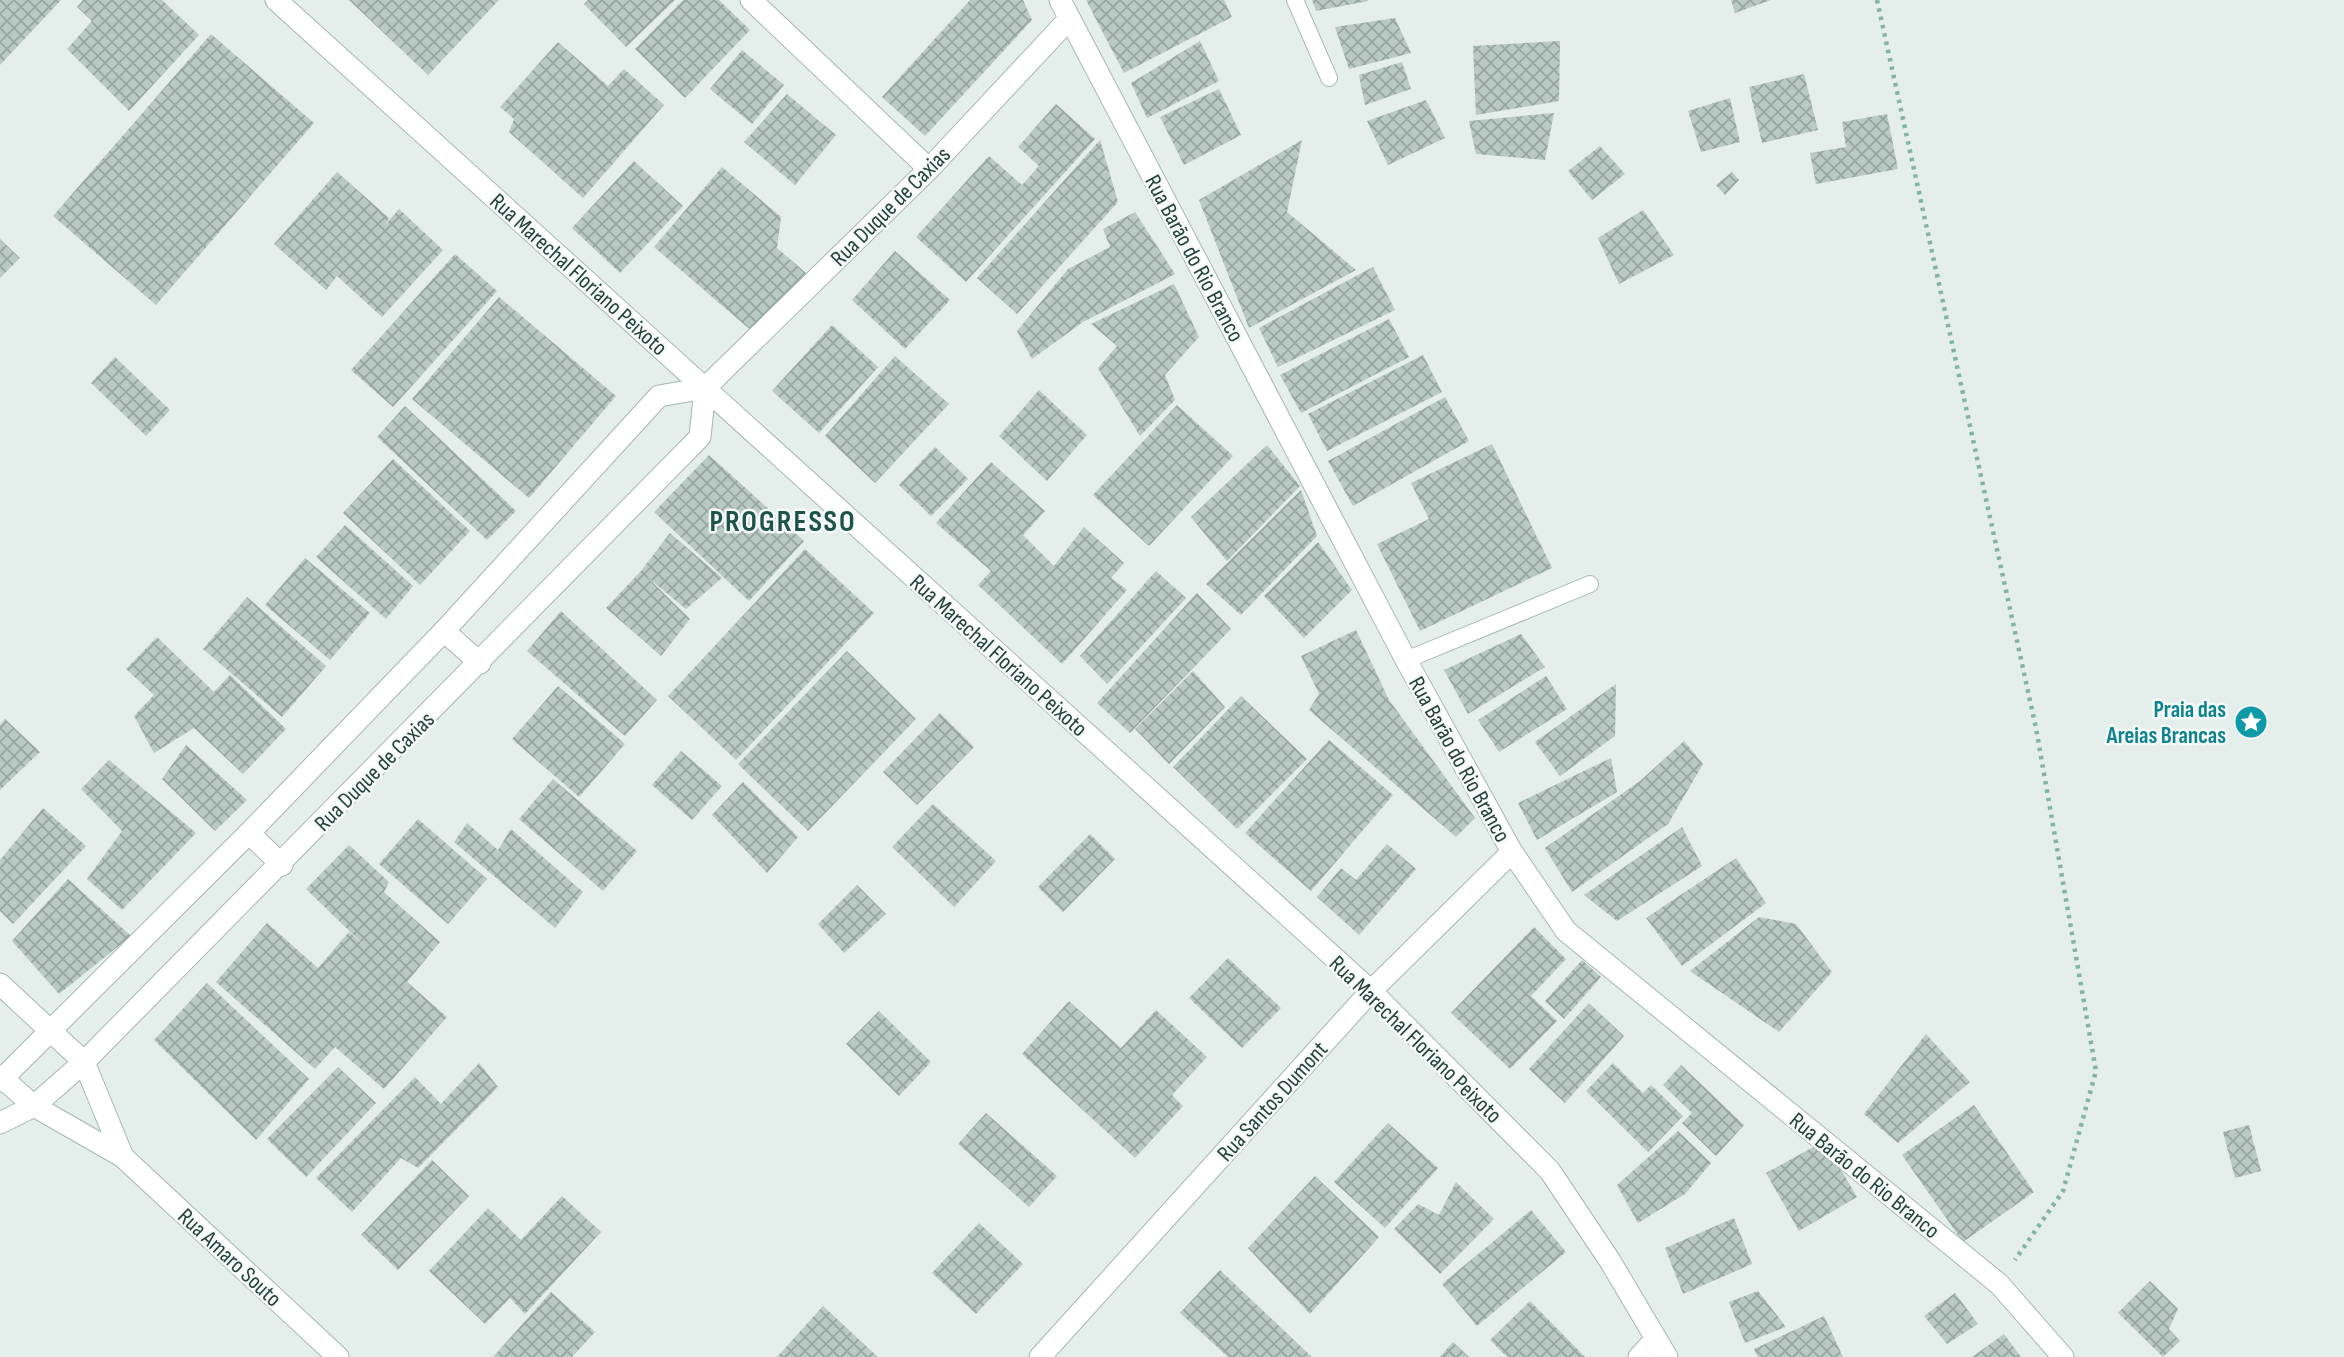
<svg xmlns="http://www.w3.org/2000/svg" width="2344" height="1357" font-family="'Sofia Sans Condensed',sans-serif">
<defs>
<pattern id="building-cross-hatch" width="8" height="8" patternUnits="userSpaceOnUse" patternTransform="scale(1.75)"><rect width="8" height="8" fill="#b9c9c4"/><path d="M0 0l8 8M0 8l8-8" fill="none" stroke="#96a5a0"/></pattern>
</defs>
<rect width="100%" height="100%" fill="#e4eeea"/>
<g fill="url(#building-cross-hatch)">
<path d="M 0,0 L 61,0 L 0,65 Z"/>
<path d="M 83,0 L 162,0 L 199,35 L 129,111 L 67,49 L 92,21 L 77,7 Z"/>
<path d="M 349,0 L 499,0 L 428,75 Z"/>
<path d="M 588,0 L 675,0 L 626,47 L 584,4 Z"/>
<path d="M 683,0 L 719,0 L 750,30 L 685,98 L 635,49 Z"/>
<path d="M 970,0 L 1023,0 L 1032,20 L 925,136 L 882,97 Z"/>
<path d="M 1086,0 L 1224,0 L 1232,17 L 1124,73 Z"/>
<path d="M 1312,0 L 1368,0 L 1368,1 L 1316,11 Z"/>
<path d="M 1731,0 L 1771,0 L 1735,13 Z"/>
<path d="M 1395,18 L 1411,53 L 1349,69 L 1335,27 Z"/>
<path d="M 211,34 L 314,123 L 156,305 L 53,216 Z"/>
<path d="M 1200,41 L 1219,81 L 1147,118 L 1131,83 Z"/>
<path d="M 1560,41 L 1559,101 L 1476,115 L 1473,46 Z"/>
<path d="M 558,42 L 608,86 L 624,69 L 664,105 L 583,198 L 509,132 L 514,119 L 500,107 Z"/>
<path d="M 742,50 L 784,85 L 752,124 L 710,89 Z"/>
<path d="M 1402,62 L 1411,89 L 1365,105 L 1359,75 Z"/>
<path d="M 1804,74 L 1818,130 L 1762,143 L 1749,87 Z"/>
<path d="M 1219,89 L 1241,135 L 1184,165 L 1160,117 Z"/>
<path d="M 787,94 L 836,135 L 795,185 L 744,142 Z"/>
<path d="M 1730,98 L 1740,142 L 1701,152 L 1688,111 Z"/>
<path d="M 1426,100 L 1445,138 L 1388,165 L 1367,121 Z"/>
<path d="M 1056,104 L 1095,139 L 966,282 L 916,237 L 989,156 L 1022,185 L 1039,166 L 1018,147 Z"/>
<path d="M 1554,113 L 1545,160 L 1476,154 L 1469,121 Z"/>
<path d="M 1887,114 L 1898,169 L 1816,184 L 1810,153 L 1846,147 L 1842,122 Z"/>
<path d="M 1100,140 L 1118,202 L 1017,314 L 977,278 Z"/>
<path d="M 1302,140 L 1287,212 L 1356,270 L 1249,328 L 1199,200 Z"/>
<path d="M 1600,146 L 1625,174 L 1592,200 L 1568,171 Z"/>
<path d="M 634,161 L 683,206 L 620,273 L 572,228 Z"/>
<path d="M 722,167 L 781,217 L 777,248 L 806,273 L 754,333 L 654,247 Z"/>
<path d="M 337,172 L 389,218 L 385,225 L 399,209 L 443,250 L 382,317 L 337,276 L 326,290 L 274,244 Z"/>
<path d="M 1732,172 L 1739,180 L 1725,195 L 1716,185 Z"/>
<path d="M 1643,210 L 1674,255 L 1619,284 L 1598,238 Z"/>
<path d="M 1135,212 L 1175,274 L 1083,322 L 1032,359 L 1017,331 L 1068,269 L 1110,247 L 1103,229 Z"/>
<path d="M 0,239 L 20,258 L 0,278 Z"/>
<path d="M 895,251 L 950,300 L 905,349 L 852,300 Z"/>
<path d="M 455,254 L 497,291 L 393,407 L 351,370 Z"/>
<path d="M 1373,267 L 1395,310 L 1278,367 L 1259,328 Z"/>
<path d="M 1174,284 L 1199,337 L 1165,375 L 1175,400 L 1140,436 L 1098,368 L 1117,346 L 1091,324 Z"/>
<path d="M 499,297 L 616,396 L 529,498 L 412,399 Z"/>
<path d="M 1389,319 L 1409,357 L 1301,413 L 1280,375 Z"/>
<path d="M 832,325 L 878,367 L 819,433 L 772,391 Z"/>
<path d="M 1423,355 L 1442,392 L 1327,451 L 1308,414 Z"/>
<path d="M 895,356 L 949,404 L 875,483 L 825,436 Z"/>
<path d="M 115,357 L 170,410 L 146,436 L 91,383 Z"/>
<path d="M 1039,390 L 1087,435 L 1047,481 L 999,436 Z"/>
<path d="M 1445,397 L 1469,441 L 1353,506 L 1328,461 Z"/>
<path d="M 1177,405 L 1233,456 L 1149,546 L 1093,495 Z"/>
<path d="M 405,406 L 516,511 L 487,540 L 377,437 Z"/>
<path d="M 1492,444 L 1552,568 L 1420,631 L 1377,544 L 1429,519 L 1411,483 Z"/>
<path d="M 1267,445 L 1300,486 L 1227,561 L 1191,517 Z"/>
<path d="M 935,447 L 968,479 L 931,516 L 899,485 Z"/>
<path d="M 709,455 L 804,541 L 749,601 L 654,512 Z"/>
<path d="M 393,459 L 470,531 L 420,585 L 343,513 Z"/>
<path d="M 991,462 L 1045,511 L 1023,535 L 1054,566 L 1084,527 L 1124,563 L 1111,578 L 1127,590 L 1062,664 L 978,585 L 991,571 L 936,523 Z"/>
<path d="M 1301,490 L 1317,536 L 1241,615 L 1206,584 Z"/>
<path d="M 345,525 L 413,586 L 386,619 L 316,557 Z"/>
<path d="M 670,533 L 722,578 L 686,609 L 646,576 L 690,619 L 661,656 L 606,608 L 641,571 Z"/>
<path d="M 1318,542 L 1352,590 L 1304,638 L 1264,596 Z"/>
<path d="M 805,549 L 874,613 L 736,760 L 668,696 Z"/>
<path d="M 305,558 L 370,613 L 330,660 L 265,605 Z"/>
<path d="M 1156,571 L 1186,598 L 1107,684 L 1080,656 Z"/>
<path d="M 1197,593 L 1231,629 L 1130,733 L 1097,703 Z"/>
<path d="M 247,597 L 326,666 L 282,717 L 203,649 Z"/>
<path d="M 561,611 L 657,700 L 625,736 L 527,651 Z"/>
<path d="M 1356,630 L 1389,700 L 1475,818 L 1456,837 L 1309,710 L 1319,694 L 1301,656 Z"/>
<path d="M 1521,634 L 1545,667 L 1468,714 L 1444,670 Z"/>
<path d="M 157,637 L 214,692 L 230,675 L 286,729 L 243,774 L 194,728 L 154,753 L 134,716 L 154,695 L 126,669 Z"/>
<path d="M 847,651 L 916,719 L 808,831 L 738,764 Z"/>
<path d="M 1193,671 L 1225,707 L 1169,764 L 1135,729 Z"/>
<path d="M 1546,676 L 1567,709 L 1499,752 L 1478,720 Z"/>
<path d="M 1616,684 L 1615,736 L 1560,776 L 1535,742 Z"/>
<path d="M 558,686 L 625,744 L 579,797 L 512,739 Z"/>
<path d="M 1241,696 L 1307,759 L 1237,829 L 1173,767 Z"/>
<path d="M 940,713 L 974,747 L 917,805 L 883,772 Z"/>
<path d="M 5,719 L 40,752 L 0,790 L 0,725 Z"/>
<path d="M 1329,740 L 1393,795 L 1311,891 L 1245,833 Z"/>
<path d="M 1684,741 L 1703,764 L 1668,824 L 1572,892 L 1545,848 L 1640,781 Z"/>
<path d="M 186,745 L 247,800 L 215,831 L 162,779 Z"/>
<path d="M 681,751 L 722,786 L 692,820 L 652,785 Z"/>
<path d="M 1611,758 L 1617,792 L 1537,840 L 1518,803 Z"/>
<path d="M 109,760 L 196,833 L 122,910 L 87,879 L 122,831 L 81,789 Z"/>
<path d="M 553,779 L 637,851 L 603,891 L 519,819 Z"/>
<path d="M 743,782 L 798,837 L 767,873 L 712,815 Z"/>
<path d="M 933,804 L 996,861 L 954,907 L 892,847 Z"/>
<path d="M 43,808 L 86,846 L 13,924 L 0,911 L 0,860 Z"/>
<path d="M 418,819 L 487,879 L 448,924 L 379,864 Z"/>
<path d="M 467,823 L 498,850 L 511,829 L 583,892 L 555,928 L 454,842 Z"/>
<path d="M 1682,827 L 1702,866 L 1617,921 L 1584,895 Z"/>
<path d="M 1090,834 L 1115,859 L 1063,912 L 1038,887 Z"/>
<path d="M 1387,844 L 1416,869 L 1359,935 L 1317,897 L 1341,868 L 1356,880 Z"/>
<path d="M 349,845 L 389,882 L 384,892 L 440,942 L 407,982 L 447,1017 L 384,1089 L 335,1047 L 315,1069 L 216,982 L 267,923 L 318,968 L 349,932 L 367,948 L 306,889 Z"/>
<path d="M 1736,858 L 1766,903 L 1682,966 L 1646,918 Z"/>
<path d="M 68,879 L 131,936 L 59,994 L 12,941 Z"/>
<path d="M 857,885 L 886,914 L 844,953 L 818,924 Z"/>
<path d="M 1759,917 L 1796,924 L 1832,972 L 1779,1032 L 1690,971 Z"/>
<path d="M 1534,927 L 1566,959 L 1531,996 L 1557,1021 L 1510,1069 L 1451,1013 Z"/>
<path d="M 1228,958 L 1281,1008 L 1242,1048 L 1189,998 Z"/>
<path d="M 1582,960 L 1601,977 L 1564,1019 L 1545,1001 Z"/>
<path d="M 207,983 L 309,1079 L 256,1140 L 154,1040 Z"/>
<path d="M 1069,1001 L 1121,1048 L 1156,1010 L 1207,1057 L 1172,1095 L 1183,1106 L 1135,1158 L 1022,1054 Z"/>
<path d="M 1589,1003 L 1624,1036 L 1565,1103 L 1529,1069 Z"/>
<path d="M 879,1011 L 931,1062 L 899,1096 L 846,1044 Z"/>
<path d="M 1926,1034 L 1970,1082 L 1898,1143 L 1864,1114 Z"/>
<path d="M 479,1063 L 498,1087 L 418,1168 L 401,1158 L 352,1212 L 316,1178 L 415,1077 L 441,1104 Z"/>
<path d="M 1613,1063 L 1643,1093 L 1651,1085 L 1683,1116 L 1648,1152 L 1586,1091 Z"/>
<path d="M 1681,1065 L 1744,1125 L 1716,1156 L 1682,1123 L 1692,1113 L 1663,1085 Z"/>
<path d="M 338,1067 L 376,1103 L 306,1177 L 267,1139 Z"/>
<path d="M 1974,1105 L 2034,1192 L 1963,1242 L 1902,1155 Z"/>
<path d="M 986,1113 L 1057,1176 L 1029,1207 L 958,1144 Z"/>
<path d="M 1388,1123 L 1438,1168 L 1385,1228 L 1334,1182 Z"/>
<path d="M 2249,1125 L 2261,1171 L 2235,1178 L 2223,1132 Z"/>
<path d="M 1678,1131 L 1711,1163 L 1685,1194 L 1638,1223 L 1617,1185 Z"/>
<path d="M 1824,1141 L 1857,1197 L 1799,1231 L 1766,1173 Z"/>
<path d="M 432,1160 L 469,1196 L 398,1270 L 361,1235 Z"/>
<path d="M 1315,1176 L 1379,1237 L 1310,1314 L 1248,1248 Z"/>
<path d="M 1456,1182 L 1494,1219 L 1440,1274 L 1394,1229 L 1418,1204 L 1439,1215 Z"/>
<path d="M 562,1196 L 601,1232 L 525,1314 L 510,1298 L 485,1324 L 429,1271 L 488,1208 L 521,1240 Z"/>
<path d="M 1531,1210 L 1566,1252 L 1477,1326 L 1442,1284 Z"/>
<path d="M 1734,1218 L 1752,1264 L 1683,1294 L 1665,1248 Z"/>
<path d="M 979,1223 L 1023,1264 L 976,1314 L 932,1273 Z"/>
<path d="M 1220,1270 L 1312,1357 L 1228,1357 L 1180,1313 Z"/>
<path d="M 2150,1281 L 2178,1309 L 2169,1329 L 2180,1341 L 2163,1357 L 2118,1313 Z"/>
<path d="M 1758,1291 L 1786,1327 L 1745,1343 L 1729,1302 Z"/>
<path d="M 551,1292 L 595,1332 L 572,1357 L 493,1357 Z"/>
<path d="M 1955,1293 L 1978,1324 L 1947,1344 L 1924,1316 Z"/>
<path d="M 1530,1301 L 1585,1357 L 1507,1357 L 1490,1340 Z"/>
<path d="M 823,1306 L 878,1357 L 777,1357 Z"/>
<path d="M 1824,1316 L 1843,1357 L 1758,1357 L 1754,1349 Z"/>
<path d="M 2004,1334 L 2021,1357 L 1972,1357 Z"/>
<path d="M 1453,1342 L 1469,1357 L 1440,1357 Z"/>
</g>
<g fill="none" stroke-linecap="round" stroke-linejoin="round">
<defs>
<g id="service">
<path d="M 1295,0 L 1329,78"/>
<path d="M 1406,660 L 1590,584"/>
</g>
<g id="minor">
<path d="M 276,0 L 1371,991 L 1550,1171 L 1610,1261 L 1667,1357"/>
<path d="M 751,0 L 929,169"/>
<path d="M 1060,0 L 1406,660 L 1512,852 L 1566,931 L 1999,1284 L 2063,1357"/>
<path d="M 444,631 L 480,663"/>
<path d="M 249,833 L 282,865"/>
<path d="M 0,1081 L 249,833 L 444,631 L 659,396 L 705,388 L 929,169 L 1069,19"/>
<path d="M 0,1123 L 34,1106 L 84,1062 L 700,437 L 705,388"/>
<path d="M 1040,1357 L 1371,991 L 1512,852"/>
<path d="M 1639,1357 L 1656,1339"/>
</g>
<g id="tertiary">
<path d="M 0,984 L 84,1062 L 123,1157"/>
<path d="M 0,1076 L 34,1106 L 123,1157 L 338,1357"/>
</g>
</defs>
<use href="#service" stroke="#a6b6b2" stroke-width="18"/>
<use href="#minor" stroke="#a6b6b2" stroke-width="23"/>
<use href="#tertiary" stroke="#a6b6b2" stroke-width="23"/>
<path stroke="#84b2a7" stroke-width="4.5" stroke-dasharray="3.5 5" stroke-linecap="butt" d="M 1877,0 L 2036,728 L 2096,1071 L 2063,1191 L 2015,1260"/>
<use href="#service" stroke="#fff" stroke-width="16"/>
<use href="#minor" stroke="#fff" stroke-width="21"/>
<use href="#tertiary" stroke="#fff" stroke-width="21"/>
</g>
<defs>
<symbol id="sight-disc" viewBox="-11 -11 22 22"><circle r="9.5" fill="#0f9aa8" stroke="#f5faf8"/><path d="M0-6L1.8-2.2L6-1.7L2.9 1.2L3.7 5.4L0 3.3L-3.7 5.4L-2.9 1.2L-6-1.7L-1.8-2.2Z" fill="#fff"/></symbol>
</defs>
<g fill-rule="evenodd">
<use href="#sight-disc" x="2232" y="703" width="38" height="38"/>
</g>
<g text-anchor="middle" stroke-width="5" stroke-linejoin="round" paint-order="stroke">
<g font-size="23" fill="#23403b" stroke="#f5faf8">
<text transform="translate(890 206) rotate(-45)" y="8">Rua Duque de Caxias</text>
<text transform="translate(1195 258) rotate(62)" y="8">Rua Barão do Rio Branco</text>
<text transform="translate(579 274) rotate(42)" y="8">Rua Marechal Floriano Peixoto</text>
<text transform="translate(999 655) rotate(42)" y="8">Rua Marechal Floriano Peixoto</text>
<text transform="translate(1460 759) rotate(61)" y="8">Rua Barão do Rio Branco</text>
<text transform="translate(374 771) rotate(-45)" y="8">Rua Duque de Caxias</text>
<text transform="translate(1416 1039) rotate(44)" y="8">Rua Marechal Floriano Peixoto</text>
<text transform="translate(1272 1101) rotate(-48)" y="8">Rua Santos Dumont</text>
<text transform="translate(1865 1175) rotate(39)" y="8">Rua Barão do Rio Branco</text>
<text transform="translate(230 1257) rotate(43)" y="8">Rua Amaro Souto</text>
</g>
<g font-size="23" font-weight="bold" fill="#0d838f" stroke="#f5faf8" text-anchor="end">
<text x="2226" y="717">Praia das<tspan x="2226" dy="26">Areias Brancas</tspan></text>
</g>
<g font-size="30" font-weight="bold" letter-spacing="2" fill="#1e534b" stroke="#f5faf8">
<text x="783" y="531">PROGRESSO</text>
</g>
</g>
</svg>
